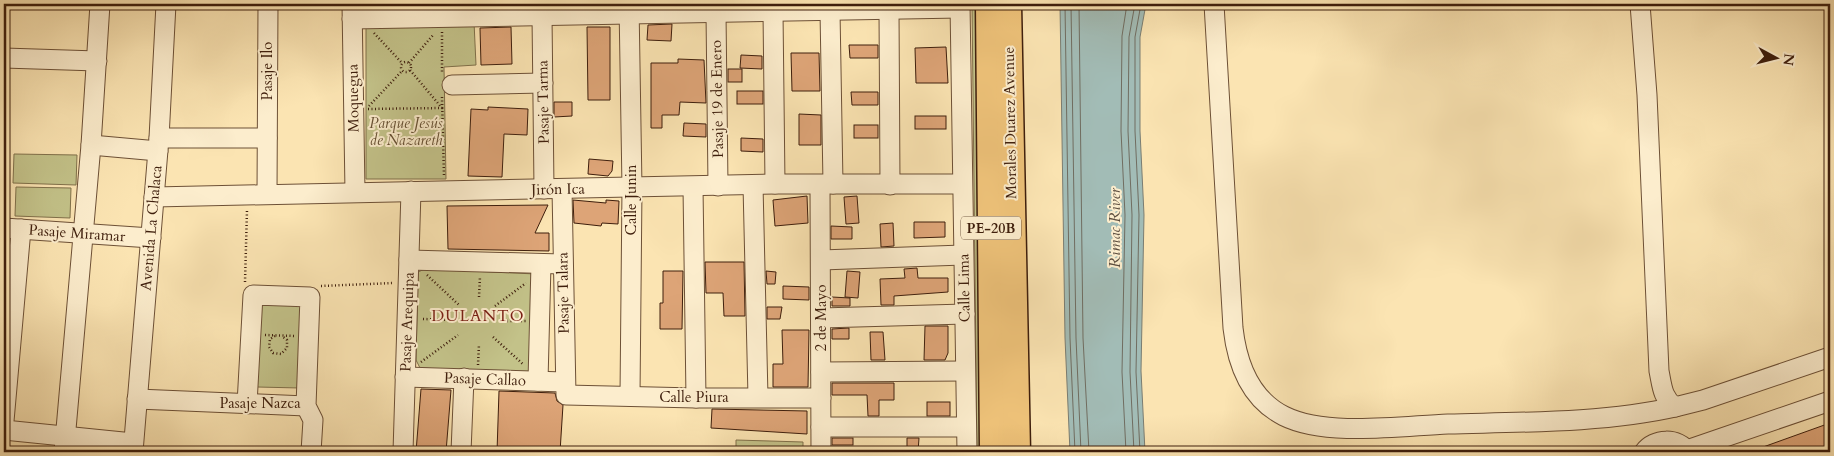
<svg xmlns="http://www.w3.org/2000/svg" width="1834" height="456" font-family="Cardo,serif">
<rect width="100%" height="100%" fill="#fbe4b2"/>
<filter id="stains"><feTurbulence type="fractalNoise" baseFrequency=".004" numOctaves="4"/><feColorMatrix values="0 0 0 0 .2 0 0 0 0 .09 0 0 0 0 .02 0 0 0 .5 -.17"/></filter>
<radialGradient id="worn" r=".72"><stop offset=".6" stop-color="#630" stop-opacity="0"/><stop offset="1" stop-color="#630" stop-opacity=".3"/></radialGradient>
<g fill="#c3c289" stroke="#80704a">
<path d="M 972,4 L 979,4 L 986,452 L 977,452 Z"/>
<path d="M 474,22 L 476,65 L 444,67 L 446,179 L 366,179 L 366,25 Z"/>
<path d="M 14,154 L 77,155 L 76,185 L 13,183 Z"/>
<path d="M 16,187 L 71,188 L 70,218 L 15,216 Z"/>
<path d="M 425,269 L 536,274 L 535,373 L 420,368 L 416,360 L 418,272 Z"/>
<path d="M 260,298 L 303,299 L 300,388 L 257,387 Z"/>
<path d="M 736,440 L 803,442 L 803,452 L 736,452 Z"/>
</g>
<path fill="#a2bcb6" stroke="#7a7d72" d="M 1060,4 L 1146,4 L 1140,37 L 1140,131 L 1144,215 L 1141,371 L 1145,452 L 1070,452 L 1065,338 Z"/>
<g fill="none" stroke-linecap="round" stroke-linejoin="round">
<g stroke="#706d61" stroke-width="1">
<path d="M 1065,4 L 1070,338 L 1075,452"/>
<path d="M 1071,4 L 1076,338 L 1081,452"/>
<path d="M 1079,4 L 1083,338 L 1089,452"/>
<path d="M 1126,452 L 1122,372 L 1125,215 L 1121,131 L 1122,36 L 1127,4"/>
<path d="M 1134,452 L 1130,372 L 1132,215 L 1128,131 L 1129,37 L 1135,4"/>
<path d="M 1140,452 L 1136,372 L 1139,215 L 1135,131 L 1135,37 L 1141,4"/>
</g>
</g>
<g fill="#dda477" stroke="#3e1e0c">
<path d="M 672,24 L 671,41 L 647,40 L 648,25 Z"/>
<path d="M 511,27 L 512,64 L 481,65 L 480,28 Z"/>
<path d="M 587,27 L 610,27 L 610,100 L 588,100 Z"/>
<path d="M 849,45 L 878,45 L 878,58 L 850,58 Z"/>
<path d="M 946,47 L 948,83 L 916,83 L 915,48 Z"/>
<path d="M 791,53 L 819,53 L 820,91 L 792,91 Z"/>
<path d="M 741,55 L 762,56 L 762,69 L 740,68 Z"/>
<path d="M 678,59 L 704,60 L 706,103 L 680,102 L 679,115 L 662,115 L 662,128 L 651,128 L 651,63 L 678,63 Z"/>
<rect x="728" y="69" width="14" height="13"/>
<rect x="737" y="91" width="26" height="13"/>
<path d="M 851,92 L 878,92 L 878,105 L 852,105 Z"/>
<path d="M 554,102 L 572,102 L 572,116 L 554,117 Z"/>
<path d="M 488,107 L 528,109 L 527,135 L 504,134 L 502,177 L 468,176 L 471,109 L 488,110 Z"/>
<path d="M 799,114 L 821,115 L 821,145 L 799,145 Z"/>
<rect x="915" y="116" width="31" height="13"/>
<path d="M 684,123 L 706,124 L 706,137 L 683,136 Z"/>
<rect x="854" y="125" width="24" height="13"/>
<path d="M 741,138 L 763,139 L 763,152 L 741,151 Z"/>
<path d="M 589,159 L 613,161 L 612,171 L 608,176 L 588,174 Z"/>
<path d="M 807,196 L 808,223 L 775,226 L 773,200 Z"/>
<path d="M 857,196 L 859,223 L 846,224 L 844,197 Z"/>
<path d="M 573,200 L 606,203 L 606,200 L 619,201 L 618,224 L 602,223 L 601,226 L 574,223 Z"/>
<path d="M 548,205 L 535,233 L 549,233 L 549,251 L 448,249 L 447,206 Z"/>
<path d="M 914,222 L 945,222 L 945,237 L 914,238 Z"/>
<path d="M 893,223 L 894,246 L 881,247 L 880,224 Z"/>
<path d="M 831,226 L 852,227 L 852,239 L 831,239 Z"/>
<path d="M 705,262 L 744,262 L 745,316 L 724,316 L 723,293 L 706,293 Z"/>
<path d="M 917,268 L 918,278 L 948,278 L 948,292 L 894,296 L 894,305 L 881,305 L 880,279 L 905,278 L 904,269 Z"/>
<path d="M 663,271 L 683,271 L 682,329 L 660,329 L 660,303 L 663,303 Z"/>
<path d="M 766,271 L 776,272 L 775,284 L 767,284 Z"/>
<path d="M 847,271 L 860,272 L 858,298 L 845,297 Z"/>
<path d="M 783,286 L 809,287 L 809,300 L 783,299 Z"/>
<path d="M 832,297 L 850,298 L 850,306 L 832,306 Z"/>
<path d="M 767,307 L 782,307 L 780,319 L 767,319 Z"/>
<path d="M 925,326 L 948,326 L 948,353 L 945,360 L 924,360 Z"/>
<path d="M 849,328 L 849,339 L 832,339 L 832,329 Z"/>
<path d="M 782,330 L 809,330 L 808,387 L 773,387 L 773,364 L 783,364 Z"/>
<path d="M 870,332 L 883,332 L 885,360 L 871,360 Z"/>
<path d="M 832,383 L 894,383 L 894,400 L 879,400 L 879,416 L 868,416 L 867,395 L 832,395 Z"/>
<path d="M 421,389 L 451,390 L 446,452 L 416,452 Z"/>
<path d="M 499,391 L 555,393 L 557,401 L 563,405 L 560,452 L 497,452 Z"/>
<rect x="927" y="402" width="23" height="14"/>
<path d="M 712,409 L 807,411 L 807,434 L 711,428 Z"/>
<path d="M 1830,423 L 1830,452 L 1752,452 L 1752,451 Z"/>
<rect x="832" y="438" width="21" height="7"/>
<path d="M 907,438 L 919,438 L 918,452 L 907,452 Z"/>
</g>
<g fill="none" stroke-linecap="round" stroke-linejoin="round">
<defs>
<g id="minor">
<path d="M 352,4 L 355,192"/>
<path d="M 629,4 L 632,188 L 630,396"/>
<path d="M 960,4 L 967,452"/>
<path d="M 1214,4 L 1233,328 C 1237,363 1250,399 1284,416 C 1326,437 1401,426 1448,424 C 1520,422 1605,423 1675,407"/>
<path d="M 1640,4 L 1647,95 L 1659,371 C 1662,385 1662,398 1675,407 L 1703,400 L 1830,357"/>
<path d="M 889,10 L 890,185"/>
<path d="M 830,11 L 833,184"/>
<path d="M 773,12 L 775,184"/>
<path d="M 716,13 L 718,186"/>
<path d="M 542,16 L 544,189"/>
<path d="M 352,19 L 960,8"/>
<path d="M 4,58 L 97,61"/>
<path d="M 452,85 L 543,83"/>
<path d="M 159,138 L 267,138"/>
<path d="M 91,145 L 158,151"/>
<path d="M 753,185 L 758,397"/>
<path d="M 820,185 L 821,452"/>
<path d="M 693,187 L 696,398"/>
<path d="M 562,189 L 566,395 L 696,398 L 821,398"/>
<path d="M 267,193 L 268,4"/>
<path d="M 154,197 L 775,184 L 962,184"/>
<path d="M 4,228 L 151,238"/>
<path d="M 409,260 L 562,264"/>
<path d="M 821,260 L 963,255"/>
<path d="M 821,318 L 965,314"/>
<path d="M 821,372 L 965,371"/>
<path d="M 405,377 L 564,382"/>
<path d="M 538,381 L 541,264"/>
<path d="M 137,399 L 306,406"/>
<path d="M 247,404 L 253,295 L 310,297 L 306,406 L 313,420 L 311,452"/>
<path d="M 4,421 L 21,229"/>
<path d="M 821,427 L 966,427"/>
<path d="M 4,430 L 133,443"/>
<path d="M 1687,450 L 1830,401"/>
<path d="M 64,452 L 91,145 L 100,4"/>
<path d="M 133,452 L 159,138 L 166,4"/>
<path d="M 403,452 L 411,191"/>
<path d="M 461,452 L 464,378"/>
<path d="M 1644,452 C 1654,438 1678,437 1688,452"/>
</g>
<g id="highway">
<path d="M 989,4 L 993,452"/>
<path d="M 1008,4 L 1017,452"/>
</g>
</defs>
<use href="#minor" stroke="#6d5036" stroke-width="21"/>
<use href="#highway" stroke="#3e1e0c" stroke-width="29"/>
<g stroke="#3e1e0c" stroke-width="2.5" stroke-dasharray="1 2.5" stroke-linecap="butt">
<path d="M 442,32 L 442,74"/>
<path d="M 374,33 L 402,63"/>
<circle cx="406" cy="67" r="5"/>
<path d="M 409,63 L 434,34"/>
<path d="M 442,97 L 444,176"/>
<path d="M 369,106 L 402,71"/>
<path d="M 368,109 L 442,108 L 410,70"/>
<path d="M 427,275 L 459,305"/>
<path d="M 245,282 L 247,210"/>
<path d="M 321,286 L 393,283"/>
<path d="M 479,297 L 480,276"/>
<path d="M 495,306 L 526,283"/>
<path d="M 423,319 L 454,320"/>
<path d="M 500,321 L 526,321"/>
<path d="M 265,335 L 295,336"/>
<path d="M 275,336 L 270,339 L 269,347 L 273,353 L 281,354 L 287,348 L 287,340 L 282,336"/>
<path d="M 493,337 L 524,365"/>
<path d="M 421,362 L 458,335"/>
<path d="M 478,365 L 479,344"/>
</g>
<use href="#minor" stroke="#fcedcd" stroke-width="19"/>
<use href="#highway" stroke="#eec279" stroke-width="26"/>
</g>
<g text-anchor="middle" stroke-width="4" stroke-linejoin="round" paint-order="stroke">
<rect fill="#fcedcd" stroke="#775c46" stroke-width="1" x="961" y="216.5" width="60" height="23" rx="4"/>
<g font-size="14" font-weight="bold" fill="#3e1e0c">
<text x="991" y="233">PE-20B</text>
</g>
<g font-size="15" fill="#3e1e0c" stroke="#fcedcd">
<text transform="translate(267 71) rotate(-90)" y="5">Pasaje Ilo</text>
<text transform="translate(353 98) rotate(-91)" y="5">Moquegua</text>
<text transform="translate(717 99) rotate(-91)" y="5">Pasaje 19 de Enero</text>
<text transform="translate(543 102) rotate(-91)" y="5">Pasaje Tarma</text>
<text transform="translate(1010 123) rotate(-91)" y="5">Morales Duarez Avenue</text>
<text transform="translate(558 189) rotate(-1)" y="5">Jirón Ica</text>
<text transform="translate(631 200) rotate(-90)" y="5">Calle Junin</text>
<text transform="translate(151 228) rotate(-85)" y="5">Avenida La Chalaca</text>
<text transform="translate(77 233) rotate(4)" y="5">Pasaje Miramar</text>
<text transform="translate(964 288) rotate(-91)" y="5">Calle Lima</text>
<text transform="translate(563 293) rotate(-91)" y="5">Pasaje Talara</text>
<text transform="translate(821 318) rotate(-90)" y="5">2 de Mayo</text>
<text transform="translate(407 322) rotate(-88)" y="5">Pasaje Arequipa</text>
<text transform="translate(485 379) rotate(2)" y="5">Pasaje Callao</text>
<text x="694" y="402">Calle Piura</text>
<text x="260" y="408">Pasaje Nazca</text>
</g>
<g font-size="15" font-style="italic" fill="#664f32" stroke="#fcedcd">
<text x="406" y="128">Parque Jesús<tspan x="406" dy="17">de Nazareth</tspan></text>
</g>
<g font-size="16" font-style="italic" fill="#5c4d3f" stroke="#fcedcd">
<text transform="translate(1114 228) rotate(-90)" y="6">Rimac River</text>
</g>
<g font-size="16" letter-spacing="1" fill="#7a1f14" stroke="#fcedcd">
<text x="478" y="321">DULANTO</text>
</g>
</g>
<rect width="1834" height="456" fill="none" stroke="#fbe4b2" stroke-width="20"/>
<rect x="5" y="5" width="1824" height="446" fill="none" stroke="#3e1e0c" stroke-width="2.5"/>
<rect x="10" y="10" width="1814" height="436" fill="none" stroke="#3e1e0c"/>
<g transform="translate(1776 58) rotate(97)" stroke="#fcedcd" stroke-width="4" paint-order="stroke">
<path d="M0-4L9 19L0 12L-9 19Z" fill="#3e1e0c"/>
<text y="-8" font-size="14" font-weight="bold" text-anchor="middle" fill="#3e1e0c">N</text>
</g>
<rect width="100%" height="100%" filter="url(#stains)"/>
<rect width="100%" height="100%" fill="url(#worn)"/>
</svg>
